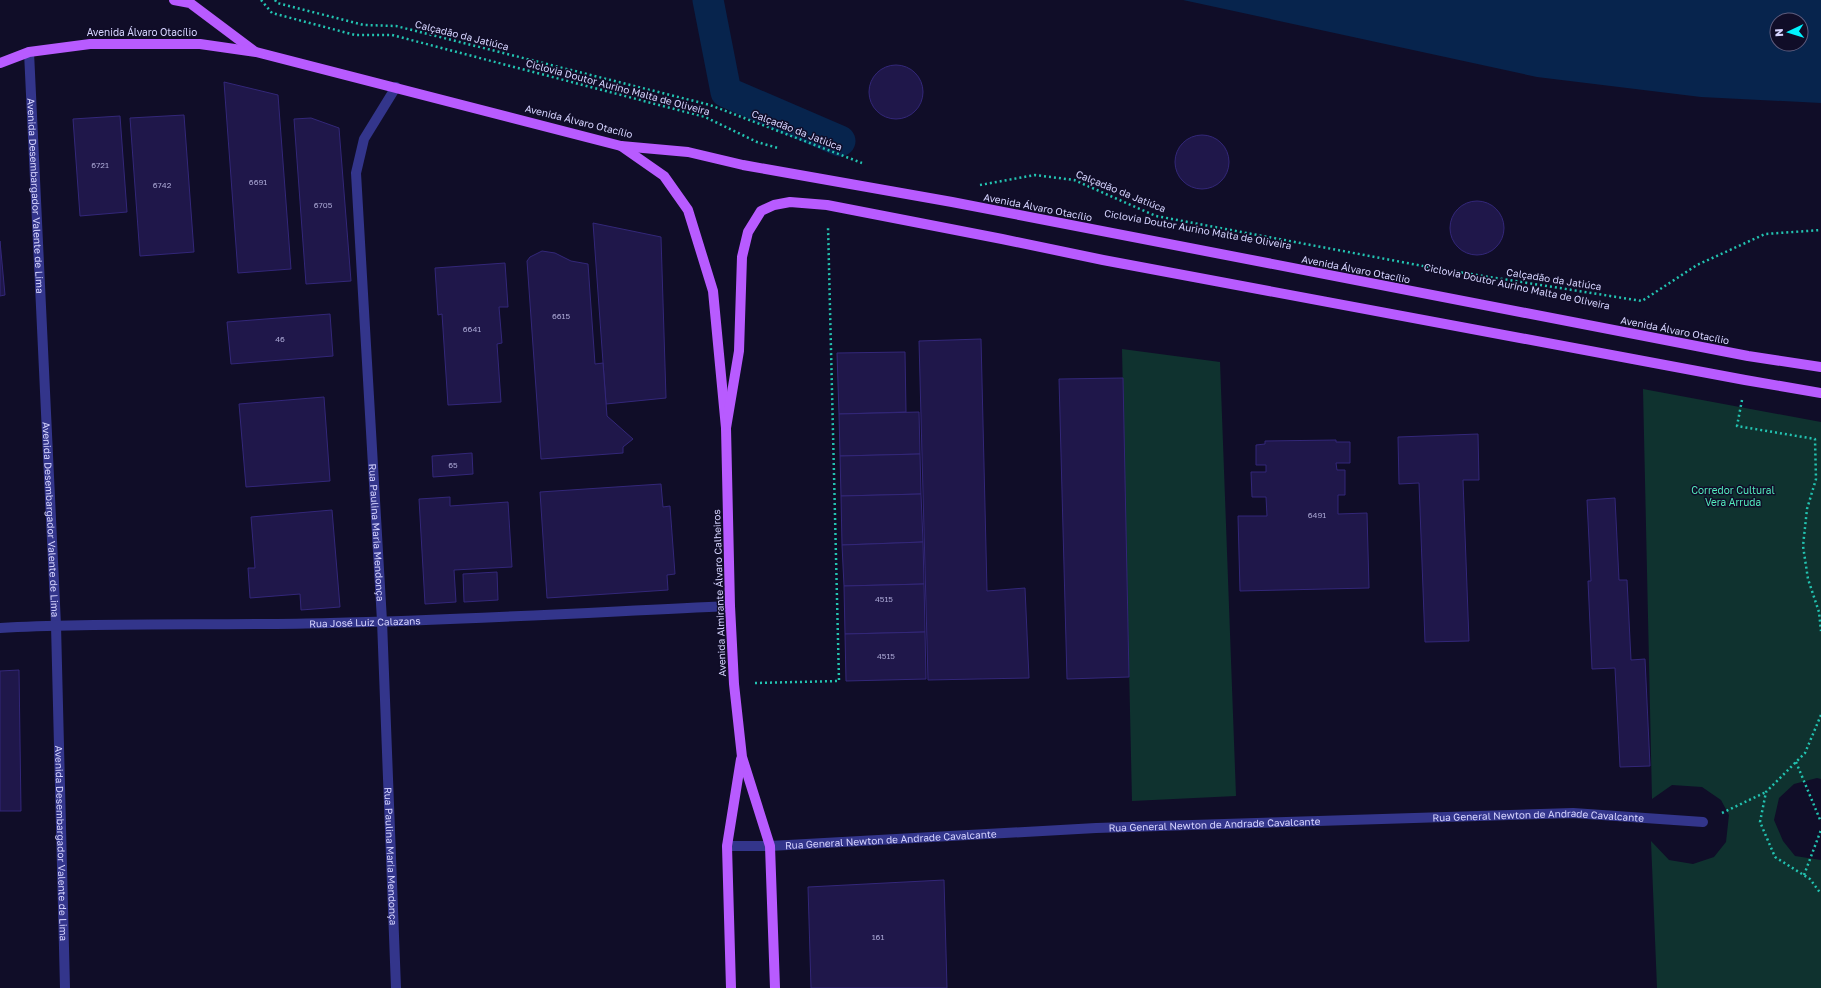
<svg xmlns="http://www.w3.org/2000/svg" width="1821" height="988" font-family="'Golos Text',sans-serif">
<rect width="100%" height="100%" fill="#100d28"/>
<g fill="#0f322f">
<path d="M 1122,349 L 1220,362 L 1236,796 L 1132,801 Z"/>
<path d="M 1643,389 L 1821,422 L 1821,779 L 1817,778 L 1794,784 L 1779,798 L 1774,820 L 1783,841 L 1795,856 L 1821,860 L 1821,988 L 1657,988 L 1651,841 L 1669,860 L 1693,864 L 1714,857 L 1726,842 L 1729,815 L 1721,800 L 1702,787 L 1672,785 L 1652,799 Z"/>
</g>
<path fill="#07244d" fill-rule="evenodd" d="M 1183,0 L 1821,0 L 1821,103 L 1701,97 L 1537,77 ZM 1777,20 L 1801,20 L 1801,44 L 1777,44 Z"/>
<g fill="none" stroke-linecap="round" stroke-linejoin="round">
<path stroke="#07244d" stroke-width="31" d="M 708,0 L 726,92 L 840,141"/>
</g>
<g fill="#1f174a" stroke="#332779">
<circle cx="896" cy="92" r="27"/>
<path d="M 224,82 L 278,95 L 291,269 L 238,273 Z"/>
<path d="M 184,115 L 194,252 L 140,256 L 130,118 Z"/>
<path d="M 120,116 L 127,212 L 80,216 L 73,119 Z"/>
<path d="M 311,118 L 339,128 L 351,281 L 306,284 L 294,119 Z"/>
<circle cx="1202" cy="162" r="27"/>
<circle cx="1477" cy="228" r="27"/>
<path d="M 593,223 L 661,237 L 666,398 L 606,404 Z"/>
<path d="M 0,241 L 5,295 L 0,296 Z"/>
<path d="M 542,251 L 555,253 L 571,261 L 588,264 L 595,364 L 603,363 L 607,416 L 633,439 L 623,447 L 623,453 L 541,459 L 527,261 L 530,257 Z"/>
<path d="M 505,263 L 508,307 L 499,307 L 502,343 L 497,344 L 501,402 L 448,405 L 442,314 L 438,315 L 435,268 Z"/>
<path d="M 330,314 L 333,356 L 231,364 L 227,322 Z"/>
<path d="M 981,339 L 987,591 L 1025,588 L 1029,678 L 928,680 L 919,341 Z"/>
<path d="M 905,352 L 906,412 L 839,414 L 837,353 Z"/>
<path d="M 1123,378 L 1129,677 L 1067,679 L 1059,379 Z"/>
<path d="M 324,397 L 330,481 L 246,487 L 239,404 Z"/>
<path d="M 919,412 L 920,454 L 840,456 L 839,414 Z"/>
<path d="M 1478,434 L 1479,480 L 1463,480 L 1469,641 L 1425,642 L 1419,483 L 1399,484 L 1398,437 Z"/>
<path d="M 1336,440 L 1336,442 L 1350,442 L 1350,463 L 1336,463 L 1337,470 L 1345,470 L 1345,495 L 1338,495 L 1338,514 L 1367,513 L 1369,588 L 1240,591 L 1238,516 L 1267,516 L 1266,497 L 1252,497 L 1251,472 L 1266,472 L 1266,465 L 1256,465 L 1256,445 L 1265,444 L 1265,441 Z"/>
<path d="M 472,453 L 473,474 L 433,477 L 432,456 Z"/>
<path d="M 920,454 L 921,494 L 841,496 L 840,456 Z"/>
<path d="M 661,484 L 663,507 L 670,506 L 675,574 L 667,575 L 668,590 L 547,598 L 540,492 Z"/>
<path d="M 921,494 L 923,542 L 842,545 L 841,496 Z"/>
<path d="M 450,497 L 450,506 L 508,502 L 512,567 L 454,570 L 456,602 L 425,604 L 419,499 Z"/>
<path d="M 1615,498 L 1619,580 L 1627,580 L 1631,660 L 1645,659 L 1650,766 L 1620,767 L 1615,668 L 1592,669 L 1588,581 L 1591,581 L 1587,500 Z"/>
<path d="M 332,510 L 340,607 L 301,610 L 300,594 L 250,598 L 248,568 L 255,568 L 251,517 Z"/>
<path d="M 923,542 L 924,584 L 844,586 L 842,545 Z"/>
<path d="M 497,572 L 498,600 L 464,602 L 463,574 Z"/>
<path d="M 924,584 L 925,632 L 845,634 L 844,586 Z"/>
<path d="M 925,632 L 926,679 L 846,681 L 845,634 Z"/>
<path d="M 19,670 L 21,811 L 0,811 L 0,671 Z"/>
<path d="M 944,880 L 947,988 L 811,988 L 808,887 Z"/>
</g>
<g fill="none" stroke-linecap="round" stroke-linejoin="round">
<g stroke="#23c3b1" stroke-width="2.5" stroke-dasharray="2 3" stroke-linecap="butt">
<path d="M 261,0 L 272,13 L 355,35 L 392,35 L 705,117 L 757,142 L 778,148"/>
<path d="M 275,0 L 277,3 L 364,25 L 396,26 L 710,105 L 862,163"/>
<path d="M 980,185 L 1035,175 L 1074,180 L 1156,216 L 1439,269 L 1642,301 L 1697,265 L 1765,234 L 1821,230"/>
<path d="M 1742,400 L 1737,426 L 1815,439 L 1816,479 L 1807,509 L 1803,546 L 1808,579 L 1819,612 L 1821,631"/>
<path d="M 755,683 L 839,681 L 828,226"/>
<path d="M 1821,715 L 1805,753 L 1766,792 L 1760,822 L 1775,857 L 1810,879 L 1821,894"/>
<path d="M 1796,762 L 1821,822"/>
<path d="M 1722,813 L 1766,792"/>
<path d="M 1804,875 L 1821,830"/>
</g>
<g stroke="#33358b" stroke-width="10">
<path id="s1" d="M 29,52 L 56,625 L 65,988"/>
<path id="s2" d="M 396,87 L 364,139 L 356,173 L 382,621 L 396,988"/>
<path id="s3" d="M 0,628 C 110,622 220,626 330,623 C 464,620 597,612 730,606"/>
<path id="s4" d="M 727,846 L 770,846 L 1096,828 L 1573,813 L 1703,822"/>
</g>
<g stroke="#b85bff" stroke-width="10">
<path d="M 174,0 L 190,3 L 254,51"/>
<path d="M 0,63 L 29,52 L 90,44 L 200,44 L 256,52 L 621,146 L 688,152 L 743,165 L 952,202 L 1748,356 L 1821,367"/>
<path d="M 621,146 L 664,176 L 688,210 L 713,291 L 726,428 L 730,606 L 734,684 L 742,757 L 770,846 L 775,988"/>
<path d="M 726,428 L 739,351 L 742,257 L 748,232 L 761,211 L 774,205 L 790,202 L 827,205 L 1002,239 L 1103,260 L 1745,380 L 1821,393"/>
<path d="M 731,988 L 727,846 L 741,759"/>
</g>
</g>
<g text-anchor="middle" stroke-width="3" stroke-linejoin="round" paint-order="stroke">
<g font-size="8" fill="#a8a5d2">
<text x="100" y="168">6721</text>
<text x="258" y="185">6691</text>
<text x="162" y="188">6742</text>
<text x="323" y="208">6705</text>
<text x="561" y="319">6615</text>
<text x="472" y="332">6641</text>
<text x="280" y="342">46</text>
<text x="453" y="468">65</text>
<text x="1317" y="518">6491</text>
<text x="884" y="602">4515</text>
<text x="886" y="659">4515</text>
<text x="878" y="940">161</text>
</g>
<g font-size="10" fill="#d6d4ff" stroke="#100d28">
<text x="142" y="36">Avenida Álvaro Otacílio</text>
<text transform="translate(462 35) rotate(14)" y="4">Calçadão da Jatiúca</text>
<text transform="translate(618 87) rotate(15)" y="4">Ciclovia Doutor Aurino Malta de Oliveira</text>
<text transform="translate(579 121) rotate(14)" y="4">Avenida Álvaro Otacílio</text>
<text transform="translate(797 130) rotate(21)" y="4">Calçadão da Jatiúca</text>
<text transform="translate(1121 191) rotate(22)" y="4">Calçadão da Jatiúca</text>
<text dy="4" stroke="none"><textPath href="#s1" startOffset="144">Avenida Desembargador Valente de Lima</textPath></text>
<text transform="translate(1038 207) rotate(11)" y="4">Avenida Álvaro Otacílio</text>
<text transform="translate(1198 229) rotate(10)" y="4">Ciclovia Doutor Aurino Malta de Oliveira</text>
<text transform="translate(1356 269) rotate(11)" y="4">Avenida Álvaro Otacílio</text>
<text transform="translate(1554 279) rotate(9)" y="4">Calçadão da Jatiúca</text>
<text transform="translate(1517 286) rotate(12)" y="4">Ciclovia Doutor Aurino Malta de Oliveira</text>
<text transform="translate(1675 330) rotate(11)" y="4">Avenida Álvaro Otacílio</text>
<text dy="4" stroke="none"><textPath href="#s1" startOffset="468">Avenida Desembargador Valente de Lima</textPath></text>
<text dy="4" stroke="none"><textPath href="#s2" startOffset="456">Rua Paulina Maria Mendonça</textPath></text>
<text transform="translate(719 593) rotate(-92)" y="4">Avenida Almirante Álvaro Calheiros</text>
<text dy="4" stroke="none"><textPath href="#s3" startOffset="365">Rua José Luiz Calazans</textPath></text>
<text dy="4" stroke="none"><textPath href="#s4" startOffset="812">Rua General Newton de Andrade Cavalcante</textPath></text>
<text dy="4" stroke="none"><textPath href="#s4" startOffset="488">Rua General Newton de Andrade Cavalcante</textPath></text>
<text dy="4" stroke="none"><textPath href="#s4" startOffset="164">Rua General Newton de Andrade Cavalcante</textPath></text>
<text dy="4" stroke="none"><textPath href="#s1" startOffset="792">Avenida Desembargador Valente de Lima</textPath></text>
<text dy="4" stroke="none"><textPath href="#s2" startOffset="780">Rua Paulina Maria Mendonça</textPath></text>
</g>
<g font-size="10" fill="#53ebbd" stroke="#100d28">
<text x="1733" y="494">Corredor Cultural<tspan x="1733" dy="12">Vera Arruda</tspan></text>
</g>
</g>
<g transform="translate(1789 32) rotate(266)"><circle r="19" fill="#100d28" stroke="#5f5d7e"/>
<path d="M0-3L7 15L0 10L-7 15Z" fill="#00f3ff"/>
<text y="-6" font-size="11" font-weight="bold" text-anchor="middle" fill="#d6d4ff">N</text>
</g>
</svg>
